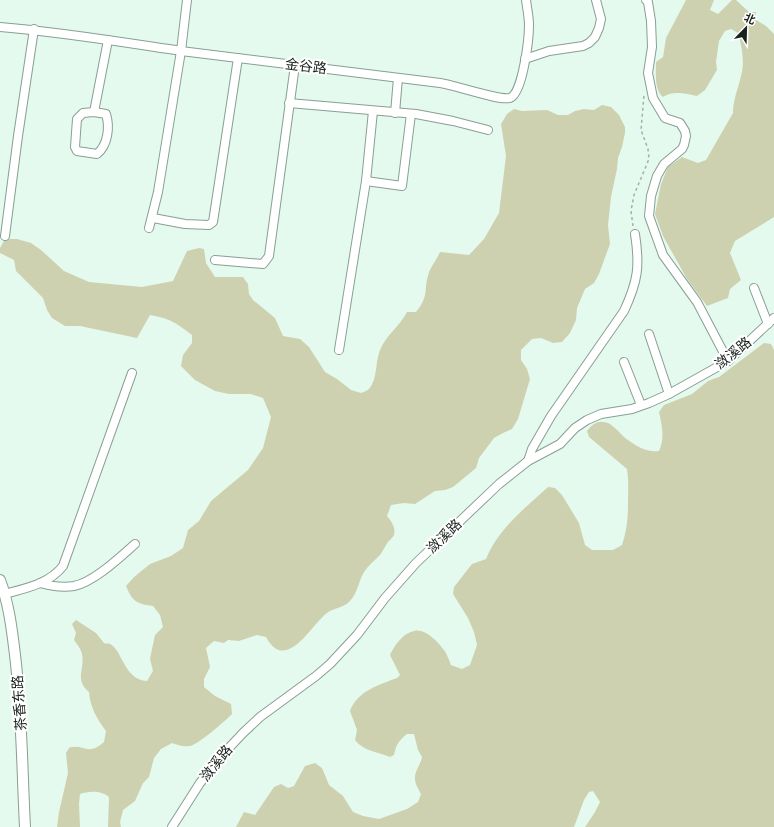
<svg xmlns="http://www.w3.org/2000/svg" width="774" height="827" font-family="Manrope,'Noto Sans SC',sans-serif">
<rect width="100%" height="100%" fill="#e4faee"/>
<g fill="#ced1af">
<path d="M 686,0 L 714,0 L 710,10 L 718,14 L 732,0 L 736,0 L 749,12 L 756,12 L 756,20 L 766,26 L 774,34 L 774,217 L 735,241 L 730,253 L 741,280 L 730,289 L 728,298 L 707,306 L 687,279 L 663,236 L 655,214 L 661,184 L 668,167 L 682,157 L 698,163 L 706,160 L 733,113 C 733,100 738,89 741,76 C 745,62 742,47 738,33 L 731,29 L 725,31 L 719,41 L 716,62 L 717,70 L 705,90 L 697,96 C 686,94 674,90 663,97 C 654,89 656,74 656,62 L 663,57 L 666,38 Z"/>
<path d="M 602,105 L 611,107 L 619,115 L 625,127 L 625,133 L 622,147 L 618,158 L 617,169 L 611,197 L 608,225 L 610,244 L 599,274 L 594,283 L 585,289 L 577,308 L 576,320 L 570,333 L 562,342 L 553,343 L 541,338 L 532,339 L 521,350 L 521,360 L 527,369 L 530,379 L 518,419 L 512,429 L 503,433 L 494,438 L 479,458 L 476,468 L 453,487 L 445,490 L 435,491 L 415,504 L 404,503 L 391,505 L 387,516 C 391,521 396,527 394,535 C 393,537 390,540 388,542 C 385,546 383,551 380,555 C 376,559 371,563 367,568 C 358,578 359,593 349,602 C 343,608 333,608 327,613 C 311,625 286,674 266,637 L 257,635 L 239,641 L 228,640 L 224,643 L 214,641 L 206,648 L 210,667 L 204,679 L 204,687 L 215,696 L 231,704 L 232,714 C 225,721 199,744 190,746 C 183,747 178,745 172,743 L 161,749 L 154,758 L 149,777 L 143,783 L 135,801 L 123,810 L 120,822 L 121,827 L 108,827 L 109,797 C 101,790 89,791 80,794 L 79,804 L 80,827 L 57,827 L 59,812 L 68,773 L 66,753 L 69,748 C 84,743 87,757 104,742 L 106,731 C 97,719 90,707 89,692 C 74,679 85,670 82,654 C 81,649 77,644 74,640 L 76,633 L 72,624 L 76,620 L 96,633 L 104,643 C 106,644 108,643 110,644 C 122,649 124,680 147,681 L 153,671 L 150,659 L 152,649 L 155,635 L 163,627 L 160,615 L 153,606 C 137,604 132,601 126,586 L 134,577 L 150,564 L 171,556 L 183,548 L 188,530 L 199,521 L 211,501 L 248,470 L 263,448 L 271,417 L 263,398 L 251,394 L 229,394 L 215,391 L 195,380 L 181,366 L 183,355 L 192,343 L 192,335 C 175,322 171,319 150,315 L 137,338 L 80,326 L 65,326 L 52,318 L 47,310 L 43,298 L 16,271 L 14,260 L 0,253 L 0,248 L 5,239 L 17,239 L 31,243 L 41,250 L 64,271 L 89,282 L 142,287 L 173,281 L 187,251 L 199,248 L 204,249 L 206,263 L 215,277 L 243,277 L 248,284 L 249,294 L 253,300 L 275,318 L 283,336 L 300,339 L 309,347 L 325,372 L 337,379 L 351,390 L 361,393 C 363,392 367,391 369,389 C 378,378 375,362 380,350 C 386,335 400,326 407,312 L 416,312 C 430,295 423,290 429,272 C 432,265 437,259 440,252 L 469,255 L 484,239 L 499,213 L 506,156 L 501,124 L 507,114 L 514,109 L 522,111 L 547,110 L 558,115 L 568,115 L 575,111 L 584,109 L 594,110 Z"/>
<path d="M 764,343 L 771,344 L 774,350 L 774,827 L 585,827 L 595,812 L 600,802 L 593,791 L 589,792 L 584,800 L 574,827 L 236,827 L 244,812 L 255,815 L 274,787 L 281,784 L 288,788 L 294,786 L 305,766 L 315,763 L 322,768 L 329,785 L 343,796 L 353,812 L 363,816 L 379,819 L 407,809 L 418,802 L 421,794 C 419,790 415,784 415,779 C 414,772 421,764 422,757 L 418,750 L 414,734 L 407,734 C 399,740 396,745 394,755 L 390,757 C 378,752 363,751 355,740 L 357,730 L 350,711 C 357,691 379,685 397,678 L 400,675 L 390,655 C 394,646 403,633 414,631 C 425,628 438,642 444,650 C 447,654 449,660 451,665 L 462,669 L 470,665 L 477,645 L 474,632 L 468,618 L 453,594 L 454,587 L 472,564 L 486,559 C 498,529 524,509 548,487 L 555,488 L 562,495 L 579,523 L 585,545 L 592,550 L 613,550 L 622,545 C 627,530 628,518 628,504 C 628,490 629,483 627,469 L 589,437 L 587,431 C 591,426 596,421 603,422 C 613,422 620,435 628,440 C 636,446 648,453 659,451 C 665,438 662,426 659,412 L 664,405 L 692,394 L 708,381 L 719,377 Z"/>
</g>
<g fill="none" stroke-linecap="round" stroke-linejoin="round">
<defs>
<g id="minor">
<path d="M 646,0 L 648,2 L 651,21 L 652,47 L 648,73 L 653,98 L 665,118 L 680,123 L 685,131 L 686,136 L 684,145 L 682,149 L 664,164 L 657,176 L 651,196 L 649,216 L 663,255 L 697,302 L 728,361"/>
<path d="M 0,27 C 61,32 121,42 181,51 C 268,62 354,72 440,83 C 455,85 499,101 510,98 C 523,93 529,38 529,25 C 529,17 527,8 526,0"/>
<path d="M 525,59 L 549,51 L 583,46 L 589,43 L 595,37 L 599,28 L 601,19 L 596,0"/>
<path d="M 289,103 L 416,114 L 453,121 L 488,130"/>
<path d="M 94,112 L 106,114 C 110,127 108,145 97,154 L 77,151 L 75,147 L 77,119 L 83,113 Z"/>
<path d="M 94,112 L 108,40"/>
<path d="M 395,113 L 398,78"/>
<path d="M 366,181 L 402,186 L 411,114"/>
<path d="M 153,218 L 185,224 L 209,225 L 213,222 L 238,58"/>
<path d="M 149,228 L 158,192 L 181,51 L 187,0"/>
<path d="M 5,236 L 18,136 L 34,29"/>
<path d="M 215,260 L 263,264 L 269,256 L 295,65"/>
<path d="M 754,288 L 768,324"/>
<path d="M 649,334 L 669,394"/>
<path d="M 339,350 L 366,181 L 373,111"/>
<path d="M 624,362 L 641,405"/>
<path d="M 528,461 L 532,449 L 551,416 L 624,311 C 638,281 640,266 635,234"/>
<path d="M 40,583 C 51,586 62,588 74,586 C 94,582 120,557 135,544"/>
<path d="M 5,594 C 26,588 49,584 63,566 L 132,373"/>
<path d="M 172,827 L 200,783 L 225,752 L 243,733 L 260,717 L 316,676 L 330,664 L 357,635 L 385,598 L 416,563 L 499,484 L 528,461 L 560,444 L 575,428 L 587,420 L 601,414 L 632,409 L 649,403 L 669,394 L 728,361 L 774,318"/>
</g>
<path id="major" d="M 0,580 C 9,604 12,630 15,655 C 22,712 22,770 25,827"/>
</defs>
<use href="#minor" stroke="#8a9e93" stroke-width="10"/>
<use href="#major" stroke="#8a9e93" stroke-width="12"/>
<path stroke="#a0b2a8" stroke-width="1.5" stroke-dasharray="3 3" stroke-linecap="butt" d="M 633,226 L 631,211 L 634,195 L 649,159 L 648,149 L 641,130 L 644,95"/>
<use href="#minor" stroke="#fff" stroke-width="8"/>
<use href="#major" stroke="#fff" stroke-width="10"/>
</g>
<g text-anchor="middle" stroke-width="4" stroke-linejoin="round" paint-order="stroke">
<g font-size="14" fill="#19211c" stroke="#fff">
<text transform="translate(306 66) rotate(7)" y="5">金谷路</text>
<text transform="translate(733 353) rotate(-39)" y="5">潋溪路</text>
<text transform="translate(444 536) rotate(-44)" y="5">潋溪路</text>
<text transform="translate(19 703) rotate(-94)" y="5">茶香东路</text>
<text transform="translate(216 763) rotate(-51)" y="5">潋溪路</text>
</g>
</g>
<g transform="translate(746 28) rotate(23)" stroke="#ffffff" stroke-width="3" paint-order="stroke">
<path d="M0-3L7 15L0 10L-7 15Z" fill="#19211c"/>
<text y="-6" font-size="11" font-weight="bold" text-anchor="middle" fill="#19211c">北</text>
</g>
</svg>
